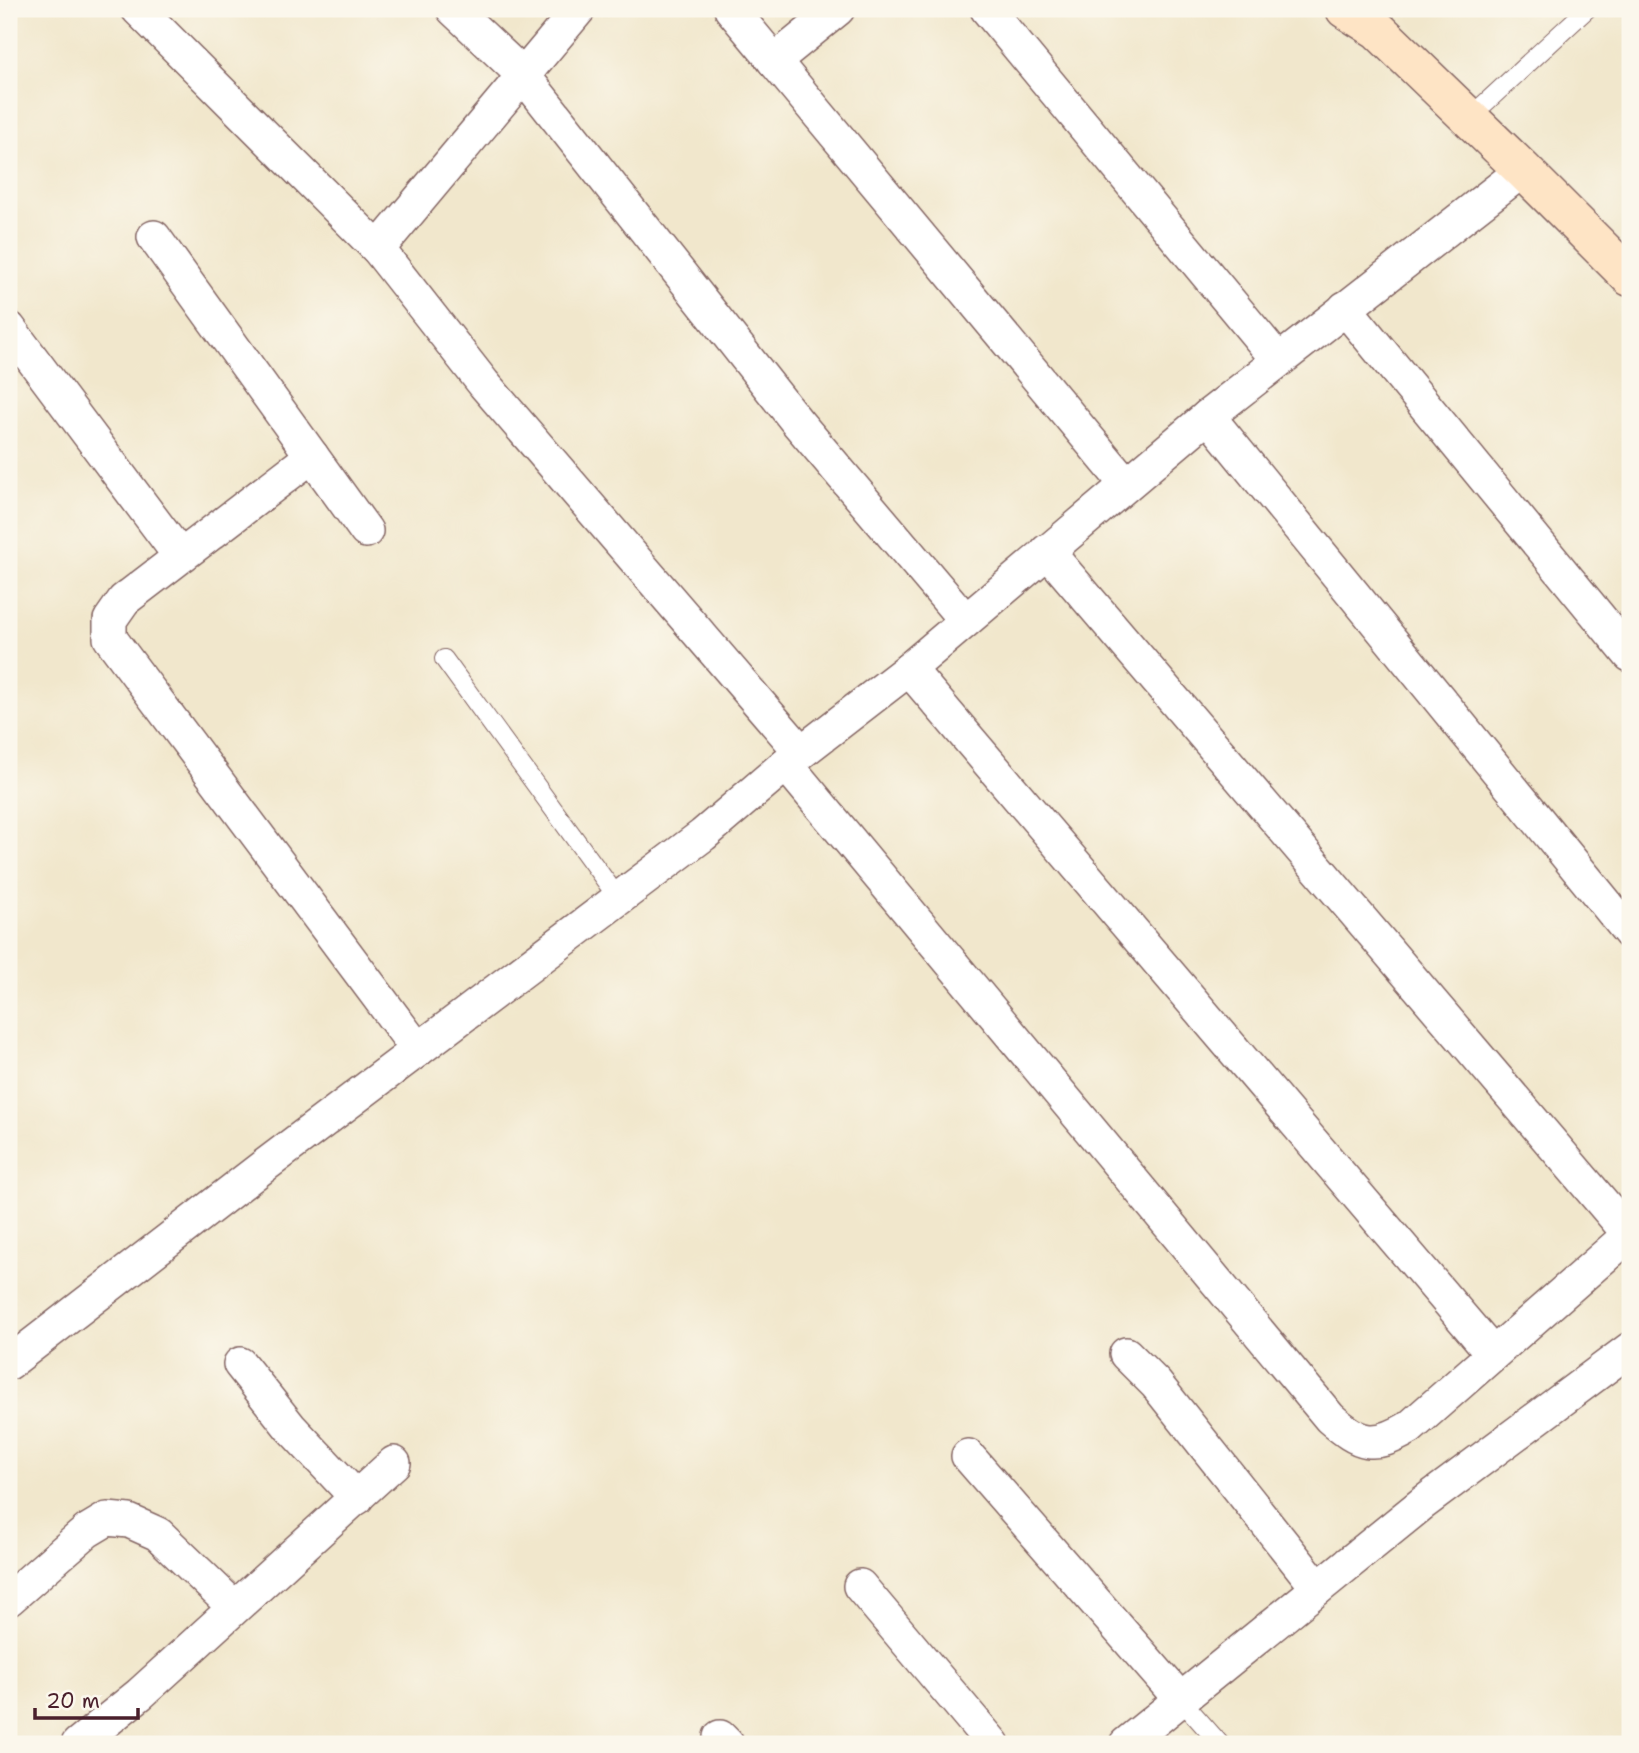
<svg xmlns="http://www.w3.org/2000/svg" width="1639" height="1753" font-family="'Shantell Sans',sans-serif">
<rect width="100%" height="100%" fill="#fbf7ec"/>
<filter id="ink" filterUnits="userSpaceOnUse"><feTurbulence type="fractalNoise" baseFrequency=".0143" numOctaves="2"/><feDisplacementMap in="SourceGraphic" scale="14" xChannelSelector="R" yChannelSelector="G"/><feConvolveMatrix kernelMatrix="1 2 1 2 8 2 1 2 1" color-interpolation-filters="sRGB"/></filter>
<filter id="wash" filterUnits="userSpaceOnUse"><feTurbulence type="fractalNoise" baseFrequency=".00686" numOctaves="4" result="noise"/><feDisplacementMap in="SourceGraphic" scale="28" xChannelSelector="R" yChannelSelector="G"/><feGaussianBlur stdDeviation="1.57" result="paint"/><feColorMatrix in="noise" values="0 0 0 0 0 0 0 0 0 0 0 0 0 0 0 0 0 1.4 0 .05"/><feComposite in="paint" operator="in"/></filter>
<g filter="url(#wash)">
<rect width="100%" height="100%" fill="#f1e7cc"/>
</g>
<g filter="url(#ink)">
<g fill="none" stroke-linecap="round" stroke-linejoin="round">
<defs>
<g id="lane">
<path d="M 1469,118 L 1587,9"/>
<path d="M 444,659 L 618,898"/>
<path d="M 1181,1700 L 1220,1744"/>
</g>
<g id="street">
<path d="M 138,9 L 378,249 L 484,384 L 801,752"/>
<path d="M 453,9 L 523,75 L 798,423 L 965,620"/>
<path d="M 731,9 L 1126,484"/>
<path d="M 987,9 L 1278,360"/>
<path d="M 774,61 L 838,9"/>
<path d="M 154,237 L 366,531"/>
<path d="M 378,249 L 579,9"/>
<path d="M 1345,308 L 1630,655"/>
<path d="M 9,328 L 180,556"/>
<path d="M 1208,416 L 1630,933"/>
<path d="M 312,456 L 124,600 L 110,620 L 110,638 L 418,1050"/>
<path d="M 1047,551 L 1630,1235"/>
<path d="M 909,669 L 1493,1354"/>
<path d="M 786,764 L 1330,1418 C 1360,1444 1373,1449 1409,1428 L 1630,1234"/>
<path d="M 1126,1354 L 1156,1384 L 1318,1588"/>
<path d="M 9,1363 L 264,1166 L 703,835 L 786,764 L 909,669 L 1208,416 L 1523,170"/>
<path d="M 240,1364 L 290,1427 L 357,1498"/>
<path d="M 968,1456 L 1181,1700"/>
<path d="M 860,1586 L 993,1744"/>
<path d="M 9,1599 L 87,1531 L 107,1519 L 129,1521 L 158,1534 L 234,1607"/>
<path d="M 720,1737 L 727,1744"/>
<path d="M 78,1744 L 140,1694 L 394,1463"/>
<path d="M 1126,1744 L 1423,1503 L 1630,1349"/>
</g>
<path id="secondary" d="M 1345,9 L 1378,30 L 1523,170 L 1630,277"/>
</defs>
<use href="#lane" stroke="#846563" stroke-width="20"/>
<use href="#street" stroke="#846563" stroke-width="36"/>
<use href="#secondary" stroke="#846563" stroke-width="41"/>
<use href="#lane" stroke="#fff" stroke-width="18"/>
<use href="#street" stroke="#fff" stroke-width="33"/>
<use href="#secondary" stroke="#fee4c5" stroke-width="38"/>
</g>
</g>
<rect width="1639" height="1753" fill="none" stroke="#fbf7ec" stroke-width="35"/>
<path d="M35 1708v10h103v-10" fill="none" stroke="#4a1f2b" stroke-width="3.5"/>
<text x="46" y="1708" font-size="21" fill="#4a1f2b" stroke="#fbf7ec" stroke-width="5" paint-order="stroke">20 m</text>
</svg>
